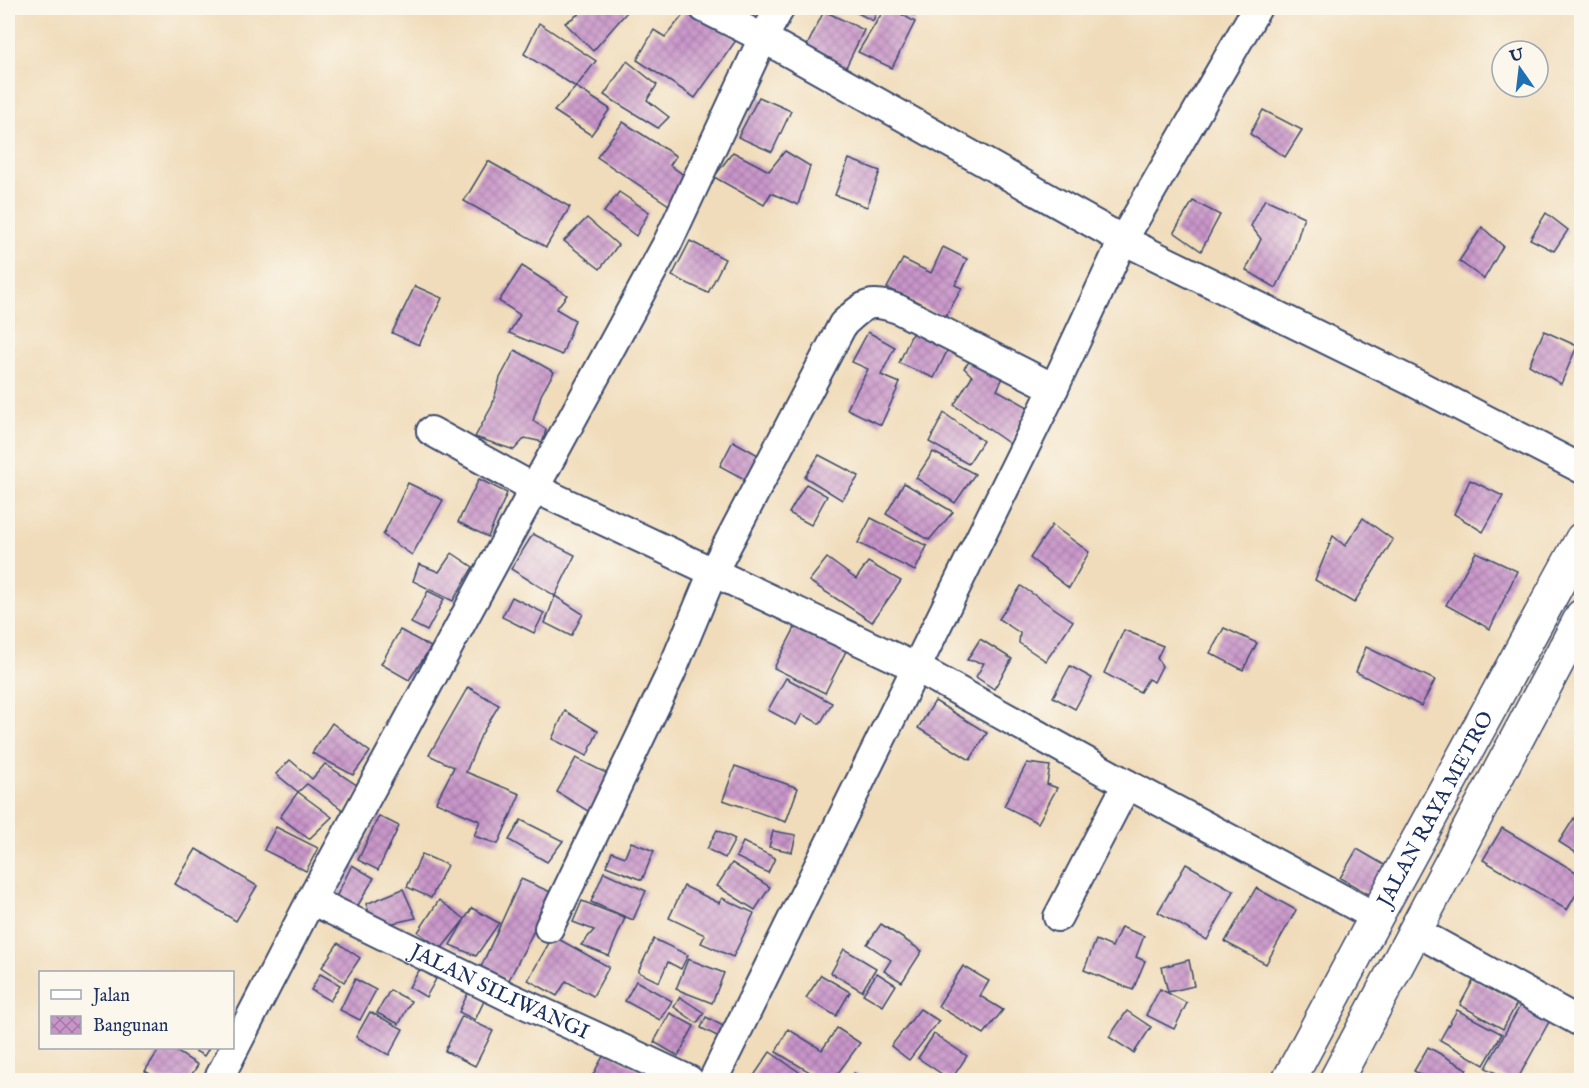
<svg xmlns="http://www.w3.org/2000/svg" width="1589" height="1088" font-family="'IM FELL English',serif">
<defs>
<pattern id="building-cross-hatch" width="8" height="8" patternUnits="userSpaceOnUse" patternTransform="scale(1.5)"><rect width="8" height="8" fill="#c995c9"/><path d="M0 0l8 8M0 8l8-8" fill="none" stroke="#a27aa6"/></pattern>
</defs>
<rect width="100%" height="100%" fill="#fbf7ec"/>
<filter id="ink" filterUnits="userSpaceOnUse"><feTurbulence type="fractalNoise" baseFrequency=".0167" numOctaves="2"/><feDisplacementMap in="SourceGraphic" scale="12" xChannelSelector="R" yChannelSelector="G"/><feConvolveMatrix kernelMatrix="1 2 1 2 8 2 1 2 1" color-interpolation-filters="sRGB"/></filter>
<filter id="wash" filterUnits="userSpaceOnUse"><feTurbulence type="fractalNoise" baseFrequency=".008" numOctaves="4" result="noise"/><feDisplacementMap in="SourceGraphic" scale="24" xChannelSelector="R" yChannelSelector="G"/><feGaussianBlur stdDeviation="1.35" result="paint"/><feColorMatrix in="noise" values="0 0 0 0 0 0 0 0 0 0 0 0 0 0 0 0 0 1.4 0 .05"/><feComposite in="paint" operator="in"/></filter>
<g filter="url(#wash)">
<rect width="100%" height="100%" fill="#f0dcba"/>
<g id="blocks">
<g fill="url(#building-cross-hatch)">
<path d="M 572,8 L 621,8 L 627,12 L 593,51 L 565,23 L 579,14 Z"/>
<path d="M 689,8 L 737,39 L 695,98 L 637,60 L 654,30 L 665,37 Z"/>
<path d="M 848,8 L 878,8 L 873,21 Z"/>
<path d="M 885,8 L 891,8 L 915,22 L 892,68 L 858,52 Z"/>
<path d="M 902,8 L 920,8 L 915,16 Z"/>
<path d="M 824,11 L 864,30 L 845,69 L 805,50 Z"/>
<path d="M 539,23 L 596,61 L 576,87 L 610,109 L 591,135 L 554,111 L 576,87 L 524,54 Z"/>
<path d="M 627,61 L 657,85 L 647,100 L 669,117 L 658,128 L 604,95 Z"/>
<path d="M 759,97 L 791,111 L 772,152 L 738,137 Z"/>
<path d="M 1263,110 L 1302,130 L 1285,157 L 1250,134 Z"/>
<path d="M 623,122 L 676,156 L 670,165 L 689,179 L 669,205 L 597,157 Z"/>
<path d="M 785,151 L 810,166 L 798,205 L 771,193 L 764,205 L 714,177 L 733,152 L 769,171 Z"/>
<path d="M 849,159 L 880,171 L 867,207 L 835,195 Z"/>
<path d="M 488,161 L 570,207 L 546,247 L 464,201 Z"/>
<path d="M 619,192 L 649,212 L 636,236 L 604,212 Z"/>
<path d="M 1265,199 L 1304,217 L 1292,256 L 1276,288 L 1246,270 L 1261,239 L 1251,226 Z"/>
<path d="M 1193,201 L 1220,215 L 1201,251 L 1174,232 Z"/>
<path d="M 1546,213 L 1568,230 L 1554,251 L 1530,239 Z"/>
<path d="M 587,218 L 618,245 L 600,269 L 564,241 Z"/>
<path d="M 1482,227 L 1503,246 L 1484,279 L 1459,261 Z"/>
<path d="M 690,241 L 725,259 L 708,293 L 672,276 Z"/>
<path d="M 943,247 L 967,259 L 955,285 L 962,288 L 945,317 L 887,288 L 903,259 L 931,273 Z"/>
<path d="M 522,266 L 567,295 L 556,309 L 575,320 L 562,355 L 509,333 L 520,315 L 499,301 Z"/>
<path d="M 415,286 L 442,298 L 419,345 L 392,333 Z"/>
<path d="M 914,329 L 948,349 L 934,378 L 899,363 Z"/>
<path d="M 1544,331 L 1577,346 L 1561,384 L 1529,365 Z"/>
<path d="M 868,332 L 895,347 L 881,375 L 900,383 L 881,425 L 847,409 L 868,369 L 852,362 Z"/>
<path d="M 515,350 L 554,372 L 541,395 L 533,421 L 546,429 L 543,442 L 525,438 L 514,450 L 475,437 L 492,406 L 500,378 Z"/>
<path d="M 979,350 L 1009,365 L 997,390 L 1028,407 L 1010,444 L 954,405 L 972,376 L 964,368 Z"/>
<path d="M 944,413 L 983,441 L 968,464 L 929,442 Z"/>
<path d="M 733,441 L 760,456 L 746,480 L 720,466 Z"/>
<path d="M 933,452 L 975,474 L 955,503 L 916,478 Z"/>
<path d="M 819,455 L 859,476 L 842,500 L 805,477 Z"/>
<path d="M 479,479 L 507,493 L 488,537 L 458,522 Z"/>
<path d="M 1470,480 L 1503,496 L 1483,532 L 1454,514 Z"/>
<path d="M 408,483 L 443,500 L 412,555 L 383,535 Z"/>
<path d="M 904,483 L 953,512 L 929,540 L 886,514 Z"/>
<path d="M 806,484 L 827,496 L 811,525 L 789,513 Z"/>
<path d="M 871,518 L 927,546 L 915,571 L 858,543 Z"/>
<path d="M 1363,518 L 1393,540 L 1354,603 L 1315,580 L 1333,536 L 1345,546 Z"/>
<path d="M 1052,525 L 1089,552 L 1069,588 L 1030,558 Z"/>
<path d="M 533,534 L 575,555 L 555,596 L 511,569 Z"/>
<path d="M 1476,552 L 1517,571 L 1490,629 L 1446,605 Z"/>
<path d="M 452,553 L 473,567 L 453,601 L 413,581 L 419,564 L 439,572 Z"/>
<path d="M 827,558 L 856,579 L 868,562 L 901,581 L 872,622 L 809,581 Z"/>
<path d="M 1021,586 L 1073,621 L 1046,661 L 1019,643 L 1020,633 L 999,619 Z"/>
<path d="M 428,591 L 444,599 L 427,631 L 411,623 Z"/>
<path d="M 555,596 L 583,614 L 571,636 L 545,623 Z"/>
<path d="M 512,597 L 544,613 L 534,633 L 502,617 Z"/>
<path d="M 798,622 L 848,647 L 825,693 L 774,668 Z"/>
<path d="M 1224,628 L 1257,643 L 1243,670 L 1210,653 Z"/>
<path d="M 400,630 L 431,647 L 409,680 L 381,664 Z"/>
<path d="M 1124,630 L 1163,646 L 1157,658 L 1162,666 L 1154,682 L 1148,679 L 1140,692 L 1104,673 Z"/>
<path d="M 980,639 L 1012,659 L 994,689 L 976,677 L 984,663 L 967,660 Z"/>
<path d="M 1366,647 L 1435,680 L 1421,706 L 1356,672 Z"/>
<path d="M 1070,666 L 1092,678 L 1075,709 L 1053,697 Z"/>
<path d="M 786,678 L 832,703 L 820,724 L 802,714 L 796,725 L 768,710 Z"/>
<path d="M 468,687 L 499,705 L 481,735 L 466,772 L 520,794 L 498,844 L 474,836 L 480,821 L 436,802 L 454,767 L 429,755 Z"/>
<path d="M 935,701 L 987,733 L 970,760 L 918,728 Z"/>
<path d="M 565,711 L 598,731 L 587,756 L 552,739 Z"/>
<path d="M 332,723 L 370,752 L 353,775 L 312,753 Z"/>
<path d="M 576,758 L 610,775 L 591,813 L 557,792 Z"/>
<path d="M 290,760 L 312,779 L 325,764 L 361,788 L 343,810 L 307,784 L 298,792 L 332,817 L 309,839 L 280,817 L 298,792 L 276,774 Z"/>
<path d="M 1027,763 L 1050,766 L 1047,784 L 1057,788 L 1038,823 L 1004,806 Z"/>
<path d="M 735,766 L 798,788 L 786,822 L 723,800 Z"/>
<path d="M 1581,807 L 1581,856 L 1559,842 Z"/>
<path d="M 379,816 L 399,826 L 378,870 L 358,860 Z"/>
<path d="M 521,820 L 563,841 L 547,862 L 509,840 Z"/>
<path d="M 276,827 L 318,848 L 306,871 L 264,850 Z"/>
<path d="M 1502,828 L 1581,875 L 1581,886 L 1567,910 L 1483,860 Z"/>
<path d="M 717,830 L 735,839 L 725,858 L 707,849 Z"/>
<path d="M 773,831 L 796,835 L 792,852 L 769,847 Z"/>
<path d="M 631,842 L 654,851 L 642,880 L 606,866 L 612,852 L 625,857 Z"/>
<path d="M 743,842 L 775,858 L 768,873 L 736,857 Z"/>
<path d="M 196,849 L 257,886 L 236,921 L 175,884 Z"/>
<path d="M 1357,849 L 1388,867 L 1372,896 L 1340,878 Z"/>
<path d="M 422,854 L 447,865 L 431,898 L 407,887 Z"/>
<path d="M 732,863 L 770,887 L 755,910 L 717,886 Z"/>
<path d="M 1186,864 L 1234,891 L 1207,940 L 1158,912 Z"/>
<path d="M 352,865 L 374,878 L 357,907 L 336,897 Z"/>
<path d="M 604,872 L 646,891 L 633,920 L 591,902 Z"/>
<path d="M 521,879 L 553,893 L 509,980 L 481,967 Z"/>
<path d="M 684,886 L 719,903 L 722,898 L 754,913 L 733,957 L 701,943 L 705,935 L 669,918 Z"/>
<path d="M 1256,888 L 1296,910 L 1266,964 L 1225,942 Z"/>
<path d="M 403,889 L 416,918 L 375,927 L 366,904 Z"/>
<path d="M 439,900 L 465,919 L 472,908 L 499,923 L 476,956 L 450,945 L 465,919 L 441,949 L 418,932 Z"/>
<path d="M 582,901 L 625,918 L 609,956 L 581,945 L 594,930 L 573,922 Z"/>
<path d="M 881,924 L 922,951 L 902,982 L 884,971 L 891,960 L 867,944 Z"/>
<path d="M 1121,927 L 1144,936 L 1136,957 L 1145,961 L 1133,990 L 1084,970 L 1096,940 L 1112,947 Z"/>
<path d="M 553,936 L 609,967 L 593,996 L 566,981 L 557,996 L 528,980 Z"/>
<path d="M 654,939 L 688,955 L 681,969 L 668,962 L 659,982 L 638,972 Z"/>
<path d="M 338,943 L 360,958 L 344,982 L 322,967 Z"/>
<path d="M 844,949 L 876,968 L 862,991 L 831,973 Z"/>
<path d="M 688,959 L 724,973 L 712,1003 L 676,989 Z"/>
<path d="M 1189,960 L 1194,986 L 1168,992 L 1162,967 Z"/>
<path d="M 963,966 L 989,981 L 980,996 L 1003,1010 L 984,1034 L 938,1006 Z"/>
<path d="M 420,969 L 436,979 L 426,997 L 409,987 Z"/>
<path d="M 877,973 L 896,985 L 883,1006 L 863,994 Z"/>
<path d="M 320,974 L 340,985 L 330,1001 L 311,990 Z"/>
<path d="M 821,975 L 850,992 L 836,1016 L 806,998 Z"/>
<path d="M 355,979 L 376,990 L 360,1020 L 340,1010 Z"/>
<path d="M 1474,979 L 1517,1003 L 1503,1029 L 1460,1005 Z"/>
<path d="M 636,981 L 672,1001 L 660,1020 L 625,1001 Z"/>
<path d="M 1160,989 L 1187,1003 L 1174,1029 L 1146,1015 Z"/>
<path d="M 390,990 L 411,1001 L 399,1024 L 377,1013 Z"/>
<path d="M 468,993 L 484,1001 L 475,1020 L 459,1012 Z"/>
<path d="M 680,997 L 704,1013 L 697,1023 L 674,1007 Z"/>
<path d="M 1521,1004 L 1550,1020 L 1517,1080 L 1510,1080 L 1486,1068 Z"/>
<path d="M 920,1009 L 939,1021 L 909,1060 L 891,1046 Z"/>
<path d="M 1457,1010 L 1502,1034 L 1484,1065 L 1440,1040 Z"/>
<path d="M 1127,1011 L 1151,1027 L 1134,1053 L 1109,1037 Z"/>
<path d="M 370,1012 L 403,1029 L 389,1055 L 356,1037 Z"/>
<path d="M 670,1013 L 694,1026 L 678,1056 L 654,1042 Z"/>
<path d="M 462,1016 L 493,1031 L 475,1066 L 445,1051 Z"/>
<path d="M 706,1017 L 725,1027 L 719,1037 L 701,1028 Z"/>
<path d="M 837,1028 L 860,1043 L 833,1080 L 823,1080 L 776,1052 L 788,1029 L 822,1050 Z"/>
<path d="M 934,1034 L 967,1056 L 951,1080 L 918,1058 Z"/>
<path d="M 1428,1047 L 1467,1069 L 1461,1080 L 1430,1080 L 1414,1071 Z"/>
<path d="M 160,1048 L 171,1048 L 198,1065 L 188,1080 L 160,1080 L 145,1071 Z"/>
<path d="M 190,1048 L 209,1048 L 204,1056 Z"/>
<path d="M 606,1051 L 652,1077 L 650,1080 L 590,1080 Z"/>
<path d="M 770,1052 L 799,1072 L 793,1080 L 759,1080 L 753,1077 Z"/>
<path d="M 854,1073 L 868,1080 L 849,1080 Z"/>
</g>
</g>
</g>
<g filter="url(#ink)">
<use href="#blocks" fill-opacity="0" stroke="#3b496c" stroke-width="1.5"/>
<g fill="none" stroke-linecap="round" stroke-linejoin="round">
<defs>
<g id="minor">
<path d="M 704,8 L 763,38 L 1123,240 L 1407,379 L 1582,469"/>
<path d="M 431,431 L 534,488 L 915,667 L 1127,784 L 1376,917"/>
<path id="s1" d="M 311,900 L 507,996 L 595,1036 L 689,1080"/>
<path d="M 1058,917 L 1127,784"/>
<path d="M 549,928 L 670,675 L 713,572 L 843,324 C 865,304 868,299 898,309 L 1054,388"/>
<path d="M 1415,931 L 1582,1023"/>
<path d="M 218,1080 L 311,900 L 667,244 L 763,38 L 780,8"/>
<path d="M 713,1080 L 1054,388 L 1123,240 L 1257,8"/>
</g>
<g id="highway">
<path id="s2" d="M 1289,1080 L 1376,917 L 1582,539"/>
<path d="M 1336,1080 L 1582,616"/>
</g>
</defs>
<use href="#minor" stroke="#3b496c" stroke-width="32"/>
<use href="#highway" stroke="#3b496c" stroke-width="36"/>
<use href="#minor" stroke="#fff" stroke-width="28"/>
<use href="#highway" stroke="#fff" stroke-width="33"/>
</g>
</g>
<g text-anchor="middle" stroke-width="4.5" stroke-linejoin="round" paint-order="stroke">
<g font-size="21" fill="#1b2f5e" stroke="#fbf7ec">
<text dy="7" stroke="none"><textPath href="#s2" startOffset="308">JALAN RAYA METRO</textPath></text>
<text dy="7" stroke="none"><textPath href="#s1" startOffset="210">JALAN SILIWANGI</textPath></text>
</g>
</g>
<rect width="1589" height="1088" fill="none" stroke="#fbf7ec" stroke-width="30"/>
<rect x="39" y="971" width="195" height="78" fill="#fbf7ec" stroke="#a1a7b3" stroke-width="1.5"/>
<rect x="51" y="990" width="30" height="9" fill="#ffffff" stroke="#a1a7b3" stroke-width="1.5"/>
<text x="93" y="1001" font-size="18" fill="#1b2f5e">Jalan</text>
<rect x="51" y="1016" width="30" height="18" fill="url(#building-cross-hatch)" stroke="#a1a7b3" stroke-width="1.5"/>
<text x="93" y="1031" font-size="18" fill="#1b2f5e">Bangunan</text>
<g transform="translate(1520 69) rotate(346)"><circle r="28" fill="#fbf7ec" stroke="#a1a7b3" stroke-width="1.5"/>
<path d="M0-4.5L10 22L0 15L-10 22Z" fill="#1f6fb2"/>
<text y="-9" font-size="16" font-weight="bold" text-anchor="middle" fill="#1b2f5e">U</text>
</g>
</svg>
